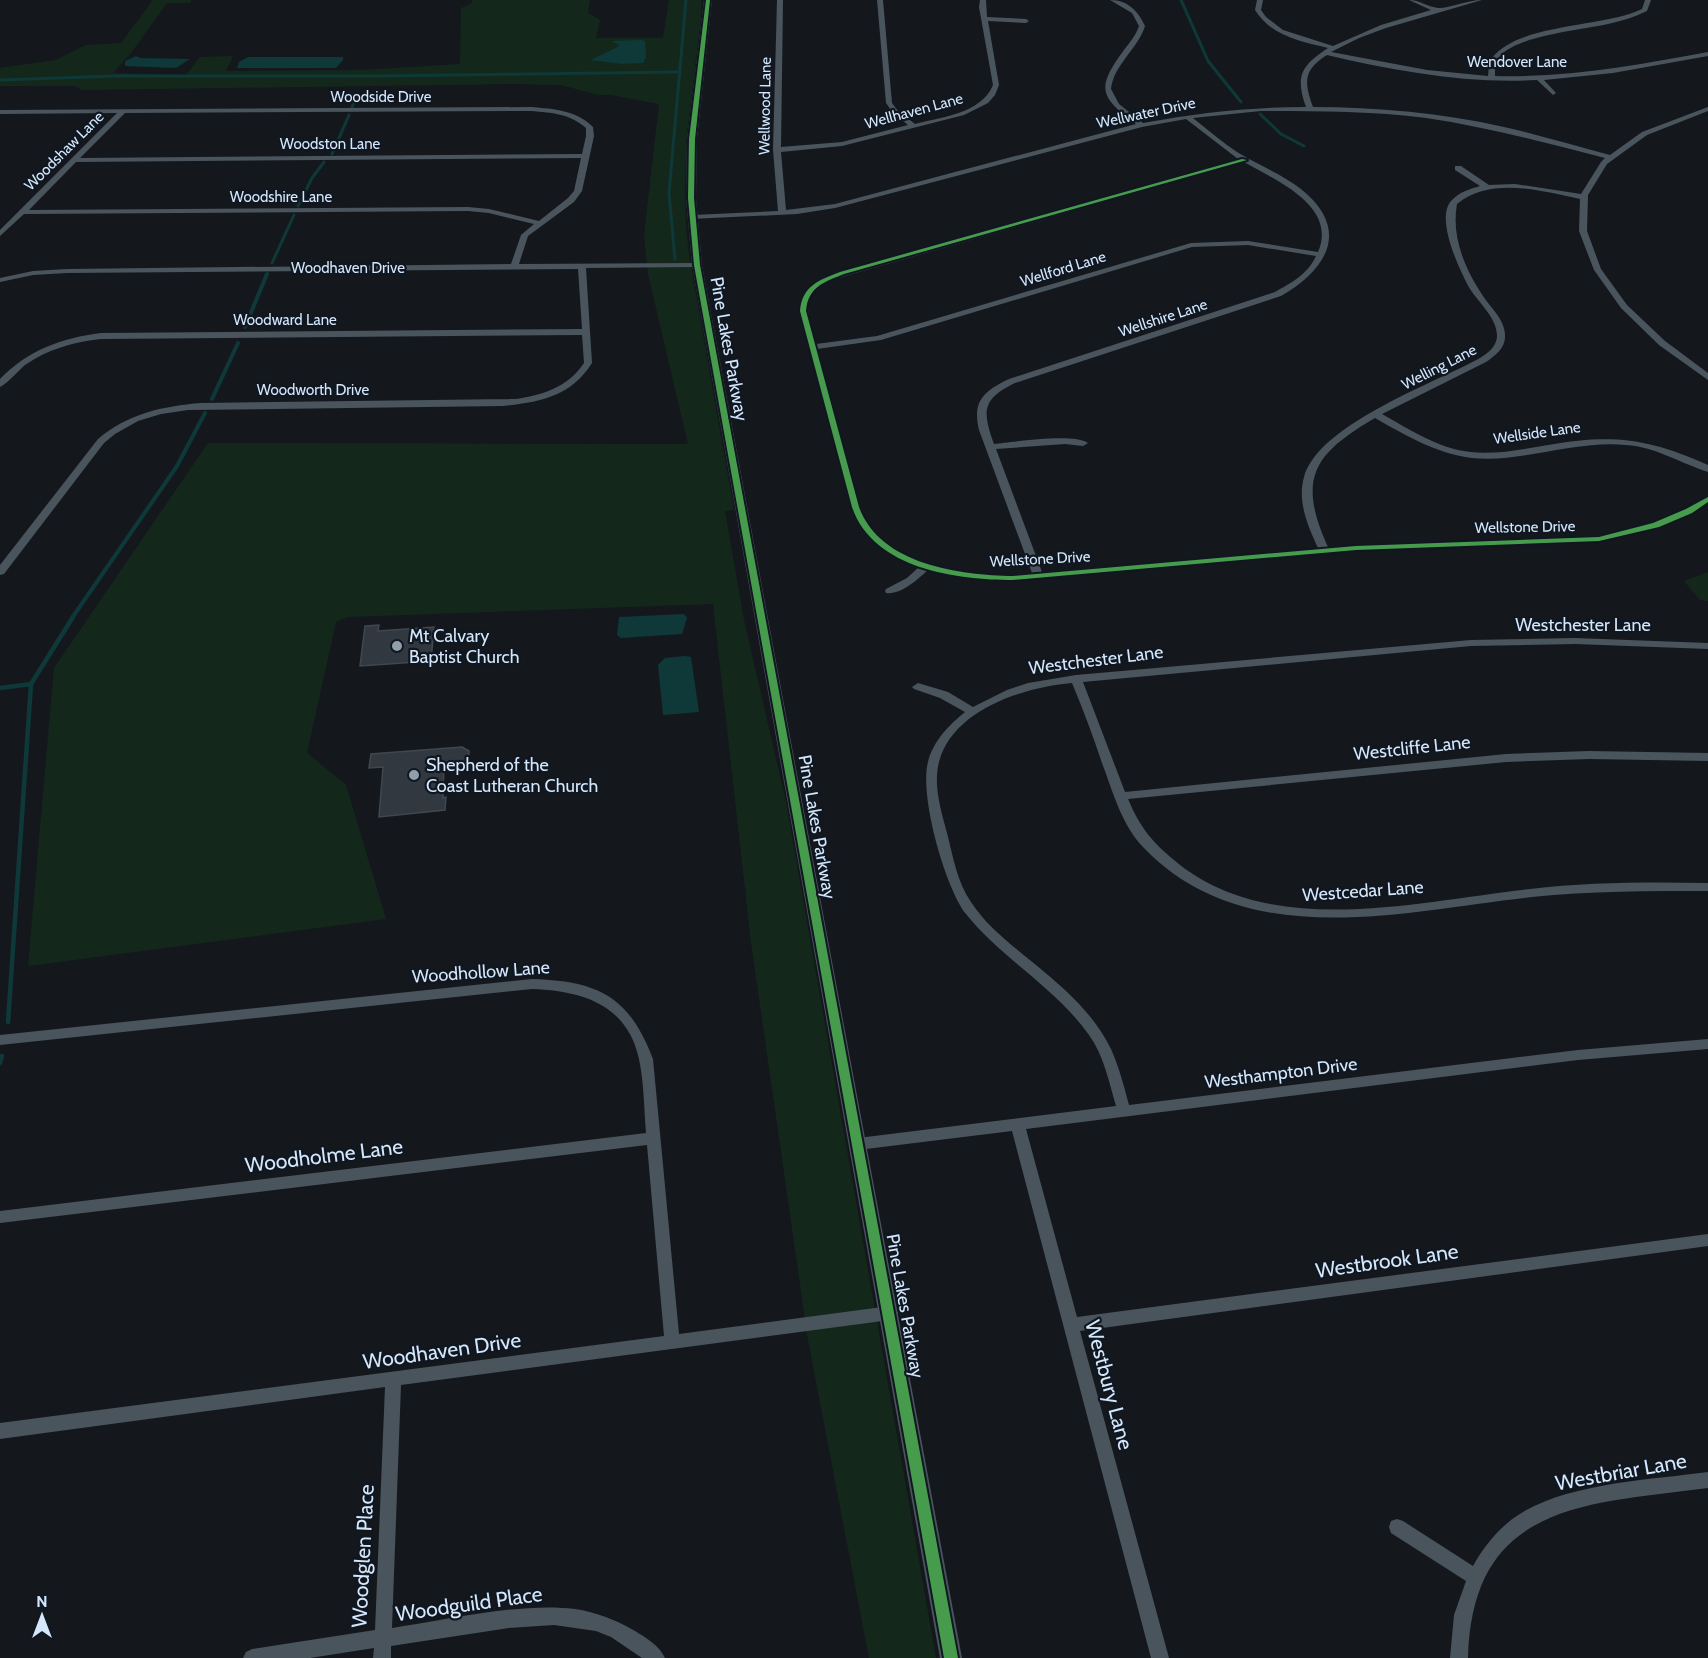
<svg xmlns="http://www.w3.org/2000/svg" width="1708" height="1658" font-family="Cabin,sans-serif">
<rect width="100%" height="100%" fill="#14181d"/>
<g fill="#13281b">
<path d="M 153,0 L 191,0 L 190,3 L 167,3 L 131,53 L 113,73 L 186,75 L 200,57 L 233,56 L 226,71 L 362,70 L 460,64 L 461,8 L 471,4 L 473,0 L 590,0 L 588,13 L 600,20 L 596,38 L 663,38 L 669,0 L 701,0 L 701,18 L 687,133 L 685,187 L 686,226 L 689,255 L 734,510 L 725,511 L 744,620 L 786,802 L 936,1658 L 869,1658 L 808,1340 L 751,942 L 713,604 L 348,617 L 336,622 L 307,753 L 346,785 L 386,919 L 28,966 L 54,668 L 208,443 L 688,444 L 648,274 L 644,235 L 659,104 L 611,95 L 598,95 L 561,85 L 517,84 L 82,90 L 75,86 L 0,86 L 0,68 L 56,60 L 86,45 L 121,43 Z"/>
<path d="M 1708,572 L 1708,601 L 1700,600 L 1684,581 Z"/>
</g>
<g fill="#0f3839">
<path d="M 640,40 L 645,41 L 646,57 L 643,63 L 622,64 L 590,60 L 618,47 L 619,45 L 612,41 Z"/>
<path d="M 136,56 L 140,58 L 190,59 L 176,68 L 125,66 L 125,61 Z"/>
<path d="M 248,57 L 343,57 L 343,60 L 336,68 L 237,68 L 239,62 Z"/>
<path d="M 684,614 L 687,618 L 682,634 L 621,638 L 617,635 L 619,617 Z"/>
<path d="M 685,656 L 691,657 L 699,712 L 663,715 L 658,665 L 665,658 Z"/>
</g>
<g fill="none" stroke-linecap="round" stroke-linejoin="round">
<g stroke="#0f3839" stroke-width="3">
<path d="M 1181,0 L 1208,61 L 1241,102"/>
<path d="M 0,80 L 115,76 L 379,76 L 679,72"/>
<path d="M 352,107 L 357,97"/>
<path d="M 1260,114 L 1281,134 L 1304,146"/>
<path d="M 332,154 L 349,115"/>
<path d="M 298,206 L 312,178 L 324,162"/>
<path d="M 675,259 L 669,193 L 686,0"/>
<path d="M 272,263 L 294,215"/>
</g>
<g stroke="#0f3839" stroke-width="4">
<path d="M 245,327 L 267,274"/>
<path d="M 212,399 L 238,343"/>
<path d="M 72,618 L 177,466 L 205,413"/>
</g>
<g stroke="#0f3839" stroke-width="4.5">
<path d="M 0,688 L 31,684"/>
<path d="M 8,1022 L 31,684 L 73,617"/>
<path d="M 0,1063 L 2,1056"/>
</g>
</g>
<g fill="#31383f" stroke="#3f4750" stroke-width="1.5">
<path d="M 379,625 L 378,631 L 434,627 L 431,661 L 360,666 L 365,626 Z"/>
<path d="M 462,747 L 469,751 L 469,757 L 462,763 L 444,764 L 443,798 L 446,797 L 445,810 L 379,817 L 383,767 L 369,768 L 371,754 Z"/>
</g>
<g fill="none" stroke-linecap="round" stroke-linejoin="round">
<g fill="#4a545d" fill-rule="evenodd">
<path d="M 777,0 L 783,0 L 781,147 L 842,142 L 908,125 L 893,113 L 886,103 L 877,0 L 883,0 L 892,103 L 898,111 L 915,124 C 941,117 981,114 993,85 L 979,7 L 980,0 L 986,0 L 987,17 L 1026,19 L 1029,21 L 1026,23 L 988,21 L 999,85 L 995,95 L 988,103 L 964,115 L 842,146 L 781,152 L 786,210 L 835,204 L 1136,124 C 1099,96 1096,88 1124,50 C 1130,42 1136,35 1139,26 L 1132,13 L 1110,0 C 1128,0 1138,11 1145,26 C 1138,49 1114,64 1111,89 L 1119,104 L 1143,123 C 1198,113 1251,107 1306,107 C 1295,76 1301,66 1328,48 C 1300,41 1271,36 1255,10 L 1257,0 L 1263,0 L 1261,10 L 1266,17 L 1283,30 L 1333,46 L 1381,25 L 1431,10 L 1409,0 C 1420,0 1427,7 1438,8 C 1447,9 1468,0 1482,0 L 1386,28 L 1359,38 L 1331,52 L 1427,70 L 1488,76 C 1489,70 1488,62 1492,58 C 1519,23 1602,28 1642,9 L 1645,0 L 1651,0 L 1647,11 C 1634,17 1622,21 1608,24 C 1583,30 1506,36 1496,62 C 1495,66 1495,72 1495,76 C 1568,78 1637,65 1708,52 L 1708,56 L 1613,73 L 1544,80 L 1556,93 L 1553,95 L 1537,80 C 1466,84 1395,71 1327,55 C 1303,70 1304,82 1313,107 C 1377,107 1442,113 1504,127 C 1539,135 1575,146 1610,155 L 1642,132 L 1708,107 L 1708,111 L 1647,135 L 1607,164 L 1588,195 L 1587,231 L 1601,269 L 1627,305 L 1665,341 L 1708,373 L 1708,380 L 1659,345 L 1621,308 L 1594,270 L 1579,231 L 1580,199 C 1541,191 1491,176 1457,204 C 1451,237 1465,269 1483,296 C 1491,308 1506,321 1505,337 C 1505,348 1495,356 1486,362 L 1382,414 C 1410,430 1438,448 1470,452 C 1496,455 1523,449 1548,445 C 1612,434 1648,438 1708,465 L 1708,472 C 1680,463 1656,447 1626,445 C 1574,440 1523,463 1472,458 C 1437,454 1405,435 1375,418 C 1313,454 1297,479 1328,547 L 1599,536 L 1653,523 L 1686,509 L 1708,496 L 1708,503 L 1692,513 L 1659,527 L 1599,542 L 1356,551 L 1013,581 L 972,579 L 928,570 C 917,580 901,595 886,593 L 885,591 L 886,589 L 907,578 L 919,567 C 892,557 866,541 853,514 L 799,311 C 801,287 819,279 839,271 L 1238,159 L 1186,119 L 1142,127 L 835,208 L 797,214 L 690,219 L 690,215 L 693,215 L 778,211 L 773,150 ZM 1261,111 C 1316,111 1371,111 1426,118 C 1487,127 1546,143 1605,158 L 1601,162 L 1581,194 L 1515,184 L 1489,185 L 1461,166 L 1455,166 L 1455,170 L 1480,186 C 1470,189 1459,192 1451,201 C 1435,219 1460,271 1470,289 C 1479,303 1498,319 1497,337 C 1496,347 1488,353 1480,358 C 1433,384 1319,424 1304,477 C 1297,502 1308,526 1318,548 L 1042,572 L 996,449 L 1065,444 L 1083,446 L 1088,443 C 1073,433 1014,442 994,444 C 982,411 982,399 1015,383 L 1281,296 C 1328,269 1351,229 1301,189 C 1282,174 1258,165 1237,152 C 1222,142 1208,130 1193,118 ZM 1244,162 C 1275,180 1338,206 1318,252 L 1248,241 L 1191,243 L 877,336 L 816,344 C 808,315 798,296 831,280 ZM 1248,245 L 1316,256 C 1308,274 1291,283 1275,292 L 1009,379 C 984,391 972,401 979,430 L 1032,573 C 975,578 902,571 866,520 C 855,505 853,481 848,464 C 838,425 828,387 817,349 L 881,340 L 1192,247 Z"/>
<path d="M 531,107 C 554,109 576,110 593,127 L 594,136 L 582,191 L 574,202 L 528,236 L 519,264 L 697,263 L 701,265 L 697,267 L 586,268 L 592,363 C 571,396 541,402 504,406 L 188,410 L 161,414 L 138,421 L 115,434 L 104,443 L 4,574 L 0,575 L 0,565 L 98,439 C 127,414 163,406 201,403 L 516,399 C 543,395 568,387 584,363 L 582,335 L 101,339 C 74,342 48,349 25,365 C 17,372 9,382 0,387 L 0,379 C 28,350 62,338 101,333 L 582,329 L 578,269 L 67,273 L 33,275 L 0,282 L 0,278 L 33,271 L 67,269 L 511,264 L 521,235 L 534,224 L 489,213 L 468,211 L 24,214 L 0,236 L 0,230 L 117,113 L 0,114 L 0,110 ZM 531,111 C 553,113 568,113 586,128 L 586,136 L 582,154 L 80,158 L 125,113 ZM 581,158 L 574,191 L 568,198 L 539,221 L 489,209 L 468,207 L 29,210 L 76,162 Z"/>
<path d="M 1575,638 L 1708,643 L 1708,649 L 1575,644 L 1471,646 L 1083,682 L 1125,792 L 1506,754 L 1589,751 L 1708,753 L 1708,761 L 1589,759 L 1506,762 L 1128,799 C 1140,827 1151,841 1174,860 C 1269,941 1418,901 1530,889 C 1589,882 1649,882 1708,883 L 1708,891 C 1649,891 1590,891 1532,897 C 1403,911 1246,954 1144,848 C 1122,826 1113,792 1102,763 C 1093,736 1083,709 1072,683 C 1025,687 953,709 939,762 C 933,786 941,810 947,833 C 953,856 957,882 971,902 C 987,927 1013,946 1036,965 C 1065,989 1094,1014 1111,1049 C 1119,1067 1124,1086 1129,1105 L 1578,1050 L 1708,1039 L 1708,1049 L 1578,1060 L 1026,1129 L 1077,1317 L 1708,1234 L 1708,1246 L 1080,1331 L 1169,1658 L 1151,1658 L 1012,1131 L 858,1150 L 853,1148 L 851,1144 L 853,1140 L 858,1138 L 1116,1106 C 1109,1082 1104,1056 1089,1035 C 1055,987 1002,959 966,914 C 945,887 919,795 928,762 C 933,741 949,725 965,712 L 940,698 L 914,689 L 912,687 L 918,683 L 948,692 L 973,707 L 1007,690 L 1028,683 L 1076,675 L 1471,640 Z"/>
<path d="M 532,979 C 598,981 629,996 653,1059 L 679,1334 L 890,1306 L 895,1308 L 898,1313 L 895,1318 L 890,1320 L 401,1385 L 392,1628 C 447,1620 521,1602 575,1609 C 596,1612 616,1620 635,1631 C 645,1637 660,1646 665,1658 L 642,1658 L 611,1637 L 596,1631 L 554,1625 L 509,1628 L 391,1646 L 391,1658 L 373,1658 L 374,1648 L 310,1658 L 243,1658 L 246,1652 L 252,1649 L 375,1630 L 385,1387 L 0,1439 L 0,1423 L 664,1336 L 647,1145 L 0,1223 L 0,1211 L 646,1133 C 644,1109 644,1082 639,1059 C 627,1004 582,991 532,989 L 0,1045 L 0,1035 Z"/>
<path d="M 1708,1472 L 1708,1488 C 1587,1504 1472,1502 1468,1658 L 1450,1658 L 1454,1615 L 1466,1581 L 1391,1533 L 1389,1527 L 1391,1521 L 1397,1519 L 1403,1521 L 1473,1566 C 1483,1548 1495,1533 1511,1520 C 1559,1483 1650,1480 1708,1472 Z"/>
</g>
<path fill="#4a545d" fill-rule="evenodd" d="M 704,0 L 712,0 L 697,139 L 696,198 L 702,265 L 962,1658 L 940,1658 L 692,265 L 686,198 L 687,139 Z"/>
<defs>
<g id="cycleway">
<path d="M 706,0 L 710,0 L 695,139 L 694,198 L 700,265 L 958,1658 L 944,1658 L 694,265 L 688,198 L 689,139 Z"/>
<path d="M 1242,159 L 1247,160 L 844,274 C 824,282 808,287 806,311 L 859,507 C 880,565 960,575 1013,576 L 1356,546 L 1599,537 L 1653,523 L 1686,509 L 1708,497 L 1708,502 L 1692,513 L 1659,527 L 1599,541 L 1356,550 L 1013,580 C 957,580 873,569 852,507 L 800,311 C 802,286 819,280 840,272 Z"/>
</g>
</defs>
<use href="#cycleway" stroke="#101721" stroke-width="4"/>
<use href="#cycleway" fill="#469c4c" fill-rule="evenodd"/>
</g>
<g fill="#919fad" stroke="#101721" stroke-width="2">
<circle cx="397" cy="646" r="6"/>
<circle cx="414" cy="775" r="6"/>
</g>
<g text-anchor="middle" stroke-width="4.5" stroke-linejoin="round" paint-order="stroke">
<g font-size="15" fill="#d4e7fb" stroke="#101721">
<text x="1517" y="67">Wendover Lane</text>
<text x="381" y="102">Woodside Drive</text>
<text transform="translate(765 106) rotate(-89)" y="5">Wellwood Lane</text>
<text transform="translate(914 111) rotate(-15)" y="5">Wellhaven Lane</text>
<text transform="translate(1146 113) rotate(-12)" y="5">Wellwater Drive</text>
<text x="330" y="149">Woodston Lane</text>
<text transform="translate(64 151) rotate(-45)" y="5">Woodshaw Lane</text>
<text x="281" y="202">Woodshire Lane</text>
<text x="348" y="273">Woodhaven Drive</text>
<text transform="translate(1063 269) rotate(-17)" y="5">Wellford Lane</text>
<text transform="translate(1163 318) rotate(-18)" y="5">Wellshire Lane</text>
<text x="285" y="325">Woodward Lane</text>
<text transform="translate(1439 367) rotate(-27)" y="5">Welling Lane</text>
<text x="313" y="395">Woodworth Drive</text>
<text transform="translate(1537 433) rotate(-8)" y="5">Wellside Lane</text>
<text transform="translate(1525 527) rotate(-1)" y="5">Wellstone Drive</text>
<text transform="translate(1040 559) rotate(-3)" y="5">Wellstone Drive</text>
</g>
<g font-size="18" fill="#d4e7fb" stroke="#101721">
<text transform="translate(729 349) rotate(80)" y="6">Pine Lakes Parkway</text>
<text x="1583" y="631">Westchester Lane</text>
<text transform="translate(1096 660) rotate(-7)" y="6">Westchester Lane</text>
<text transform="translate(1412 748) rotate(-6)" y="6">Westcliffe Lane</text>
<text transform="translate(817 827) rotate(80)" y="6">Pine Lakes Parkway</text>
<text transform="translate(1363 891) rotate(-4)" y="6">Westcedar Lane</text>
<text transform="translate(481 972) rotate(-4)" y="6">Woodhollow Lane</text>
<text transform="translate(1281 1073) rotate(-7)" y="6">Westhampton Drive</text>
<text transform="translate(905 1306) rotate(80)" y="6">Pine Lakes Parkway</text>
</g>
<g font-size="18" fill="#d4e7fb" stroke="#101721" text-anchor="start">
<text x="409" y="642">Mt Calvary<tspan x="409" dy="21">Baptist Church</tspan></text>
<text x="426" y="771">Shepherd of the<tspan x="426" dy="21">Coast Lutheran Church</tspan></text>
</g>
<g font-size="21" fill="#d4e7fb" stroke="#101721">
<text transform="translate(324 1156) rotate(-7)" y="7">Woodholme Lane</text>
<text transform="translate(1387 1261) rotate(-8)" y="7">Westbrook Lane</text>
<text transform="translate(442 1351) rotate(-8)" y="7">Woodhaven Drive</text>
<text transform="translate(1109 1385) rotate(75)" y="7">Westbury Lane</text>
<text transform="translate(1621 1472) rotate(-10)" y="7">Westbriar Lane</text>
<text transform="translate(363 1556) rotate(-87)" y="7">Woodglen Place</text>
<text transform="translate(469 1604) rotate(-8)" y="7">Woodguild Place</text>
</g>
</g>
<g transform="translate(42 1616)" stroke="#101721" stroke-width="4.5" paint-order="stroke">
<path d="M0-4.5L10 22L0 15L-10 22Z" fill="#d4e7fb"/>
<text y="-9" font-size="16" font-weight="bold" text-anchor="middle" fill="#d4e7fb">N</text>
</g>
</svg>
